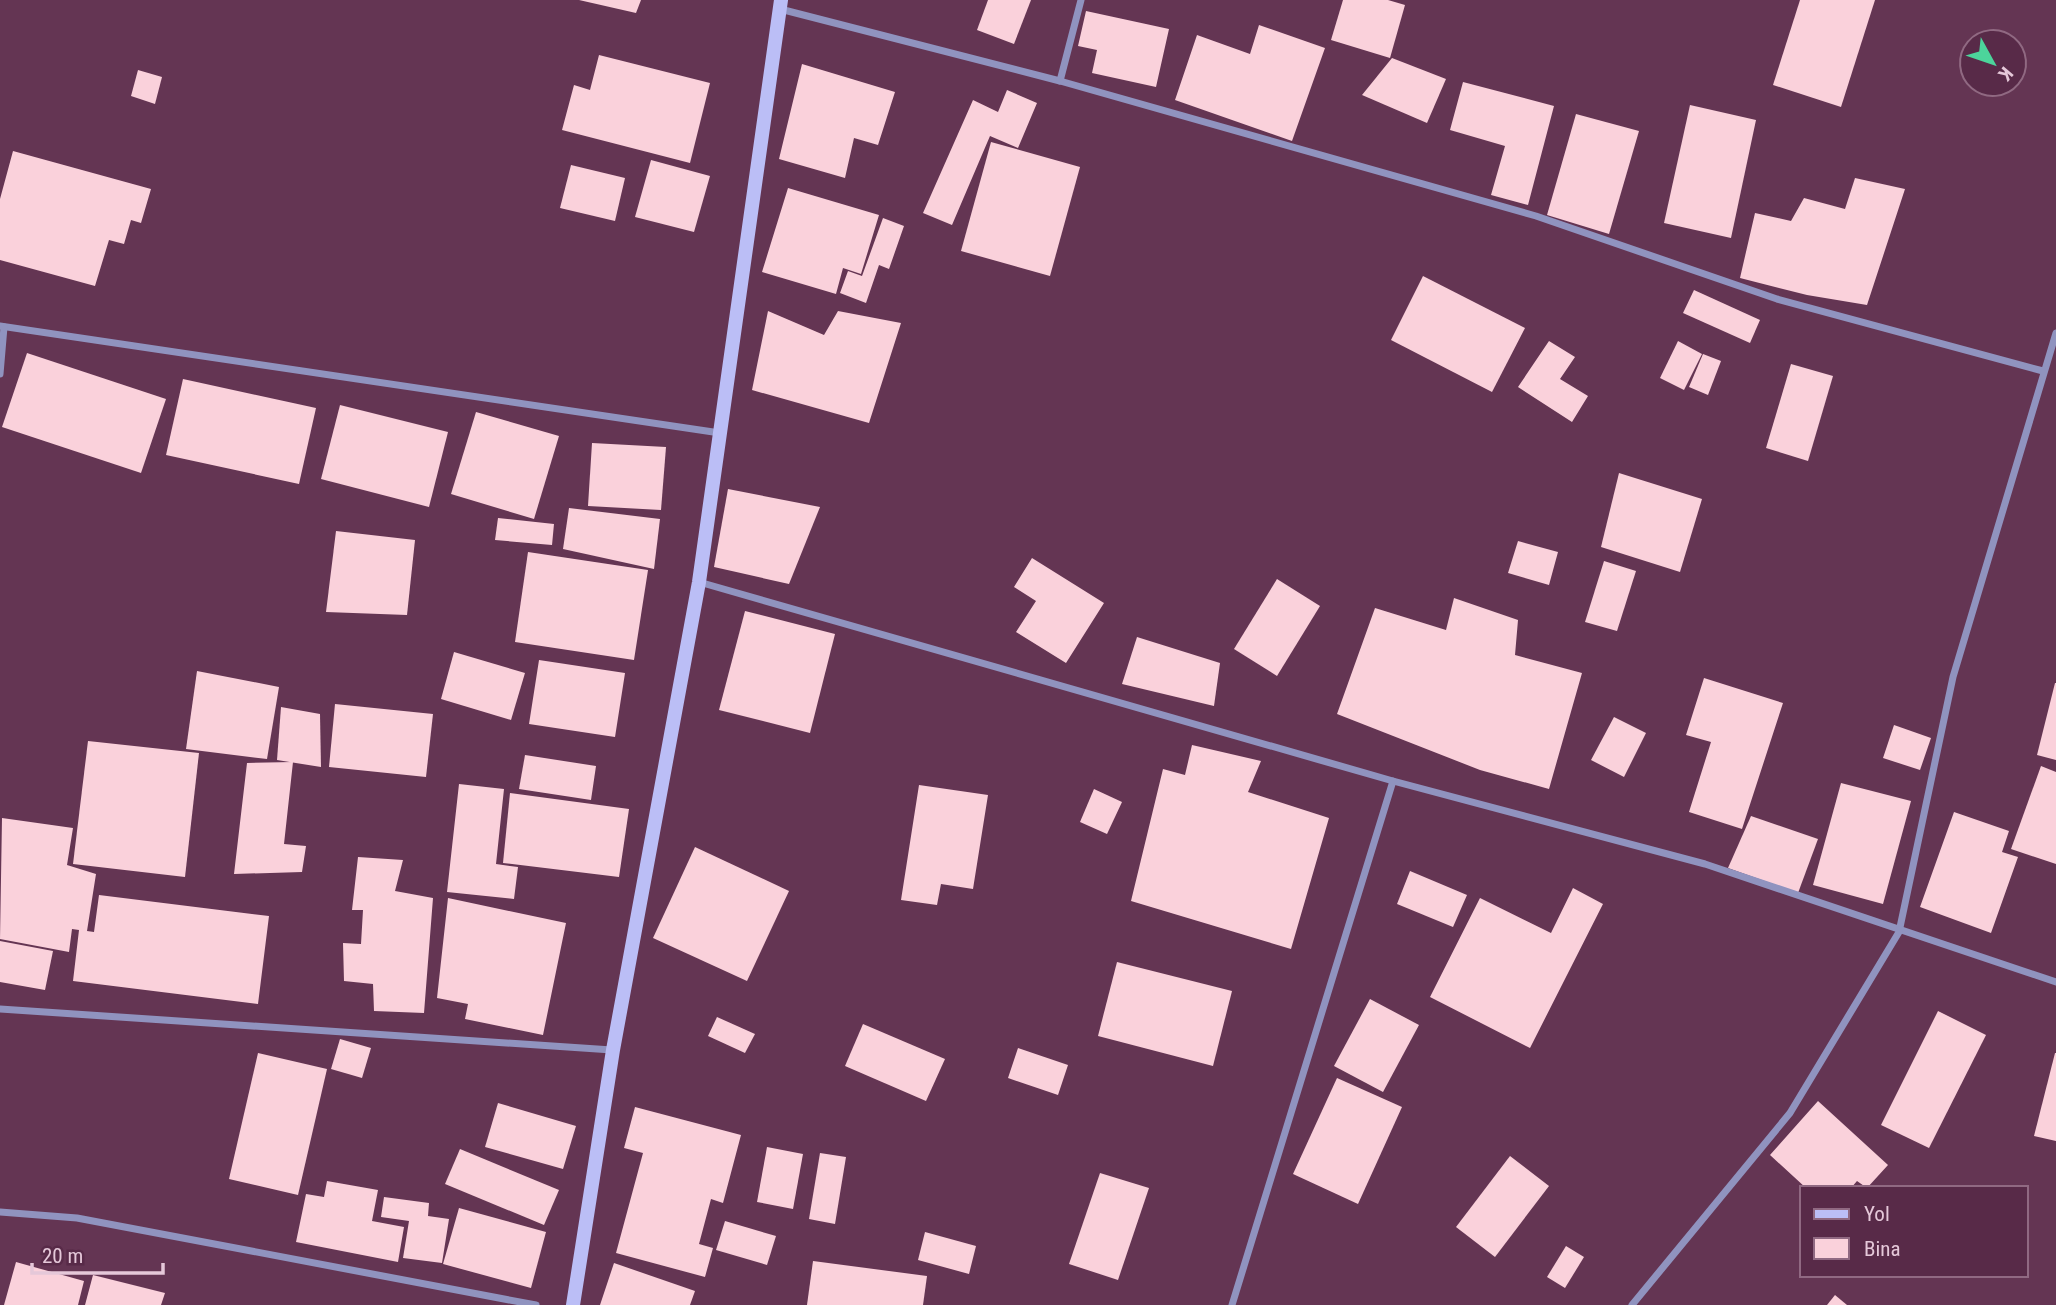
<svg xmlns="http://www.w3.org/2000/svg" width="2056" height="1305" font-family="'Roboto Condensed',sans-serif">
<rect width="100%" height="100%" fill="#643553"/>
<g fill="#fad1db">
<path d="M 579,0 L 641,0 L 636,13 Z"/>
<path d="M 988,0 L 1031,0 L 1014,44 L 977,30 Z"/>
<path d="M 1343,0 L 1388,0 L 1405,5 L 1390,58 L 1331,40 Z"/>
<path d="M 1800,0 L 1875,0 L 1841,107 L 1773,85 Z"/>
<path d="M 1086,11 L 1169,29 L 1156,87 L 1092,73 L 1097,50 L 1078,46 Z"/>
<path d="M 1259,25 L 1325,48 L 1292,141 L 1175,100 L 1197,35 L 1250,54 Z"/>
<path d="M 599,55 L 710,83 L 690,163 L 562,130 L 574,85 L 590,90 Z"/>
<path d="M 1392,58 L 1446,79 L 1427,123 L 1362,95 Z"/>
<path d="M 802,64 L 895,92 L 878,145 L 854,138 L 845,178 L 779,159 Z"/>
<path d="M 138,70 L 162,77 L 155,104 L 131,96 Z"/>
<path d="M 1463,82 L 1554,106 L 1528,205 L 1491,195 L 1505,146 L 1450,130 Z"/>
<path d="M 1007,90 L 1037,103 L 1018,148 L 990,136 L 952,225 L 923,213 L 973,100 L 998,112 Z"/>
<path d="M 1690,105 L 1756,120 L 1731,238 L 1664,223 Z"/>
<path d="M 1576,114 L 1639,131 L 1609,234 L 1547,215 Z"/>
<path d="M 991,142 L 1080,167 L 1050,276 L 961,251 Z"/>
<path d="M 13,151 L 151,189 L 141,223 L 131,220 L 124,244 L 109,240 L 95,286 L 0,260 L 0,199 Z"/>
<path d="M 651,160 L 710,176 L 694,232 L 635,217 Z"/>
<path d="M 571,165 L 625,178 L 615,221 L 560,208 Z"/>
<path d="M 1855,178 L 1905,189 L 1867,305 L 1807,295 L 1740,278 L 1755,213 L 1791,221 L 1804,198 L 1845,209 Z"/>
<path d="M 788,188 L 879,215 L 861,274 L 843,268 L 836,294 L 762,272 Z"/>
<path d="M 883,218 L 904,226 L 889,269 L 879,265 L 866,303 L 840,293 L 848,271 L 862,276 Z"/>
<path d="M 1423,276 L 1525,328 L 1492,392 L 1391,340 Z"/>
<path d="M 1694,290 L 1760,320 L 1750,343 L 1683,313 Z"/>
<path d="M 768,311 L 824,335 L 838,311 L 901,323 L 869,423 L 752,390 Z"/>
<path d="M 1549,341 L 1575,357 L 1560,379 L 1588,396 L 1572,422 L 1518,387 Z"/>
<path d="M 1678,341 L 1702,354 L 1684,390 L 1660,378 Z"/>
<path d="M 27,353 L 166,399 L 141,473 L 2,427 Z"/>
<path d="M 1703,354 L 1721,361 L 1708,395 L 1689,387 Z"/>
<path d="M 1791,364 L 1833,376 L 1808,461 L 1766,448 Z"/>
<path d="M 183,379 L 316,408 L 299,484 L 166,455 Z"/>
<path d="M 340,405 L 448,432 L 429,507 L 321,479 Z"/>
<path d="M 476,412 L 559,436 L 534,519 L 451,494 Z"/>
<path d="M 592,443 L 666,447 L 661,510 L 588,506 Z"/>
<path d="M 1619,473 L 1702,499 L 1680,572 L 1601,547 Z"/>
<path d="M 728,489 L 820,507 L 789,584 L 714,567 Z"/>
<path d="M 569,508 L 660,519 L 654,569 L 563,549 Z"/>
<path d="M 498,518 L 554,524 L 552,545 L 495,540 Z"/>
<path d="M 336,531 L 415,540 L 407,615 L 326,612 Z"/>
<path d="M 1518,541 L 1558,552 L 1549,585 L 1508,573 Z"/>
<path d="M 528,552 L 648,570 L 634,660 L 515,642 Z"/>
<path d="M 1032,558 L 1104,603 L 1066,663 L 1016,632 L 1036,601 L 1014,587 Z"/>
<path d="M 1604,561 L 1636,571 L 1617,631 L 1585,622 Z"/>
<path d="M 1277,579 L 1320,606 L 1277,676 L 1234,649 Z"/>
<path d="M 1454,598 L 1518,620 L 1515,655 L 1582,673 L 1549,789 L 1480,770 L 1337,714 L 1375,608 L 1446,630 Z"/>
<path d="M 745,611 L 835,634 L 810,733 L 719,710 Z"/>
<path d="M 1137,637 L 1220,663 L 1214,706 L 1122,684 Z"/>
<path d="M 454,652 L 525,673 L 511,720 L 441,699 Z"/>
<path d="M 539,660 L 625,673 L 615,737 L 529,724 Z"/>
<path d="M 197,671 L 279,687 L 267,759 L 186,749 Z"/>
<path d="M 1704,678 L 1783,703 L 1742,829 L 1689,812 L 1711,742 L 1686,735 Z"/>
<path d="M 2055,683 L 2056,683 L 2056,760 L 2037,755 Z"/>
<path d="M 335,704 L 433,714 L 426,777 L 329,767 Z"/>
<path d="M 281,707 L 320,714 L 321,767 L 277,760 Z"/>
<path d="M 1614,717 L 1646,733 L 1624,777 L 1591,760 Z"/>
<path d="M 1894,725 L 1931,738 L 1920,770 L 1883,758 Z"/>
<path d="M 88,741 L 199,753 L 185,877 L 73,864 Z"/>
<path d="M 1192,745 L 1261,761 L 1248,792 L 1329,818 L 1291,949 L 1131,901 L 1163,769 L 1185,775 Z"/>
<path d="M 525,755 L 596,766 L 591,800 L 519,789 Z"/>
<path d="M 293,762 L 284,844 L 306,846 L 302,872 L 234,874 L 247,763 Z"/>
<path d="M 2041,766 L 2056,772 L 2056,864 L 2011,849 Z"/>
<path d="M 1841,783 L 1911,801 L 1883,904 L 1813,885 Z"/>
<path d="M 459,784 L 504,789 L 496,864 L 518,867 L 514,899 L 447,892 Z"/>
<path d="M 919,785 L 988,795 L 973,889 L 941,884 L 937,905 L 901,900 Z"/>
<path d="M 1094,789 L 1122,802 L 1107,834 L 1080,822 Z"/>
<path d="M 510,793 L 629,809 L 619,877 L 503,863 Z"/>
<path d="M 1954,812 L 2009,831 L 2002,852 L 2018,857 L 1991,933 L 1920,907 Z"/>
<path d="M 1751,816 L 1818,839 L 1798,893 L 1728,868 Z"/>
<path d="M 2,818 L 73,828 L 67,865 L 96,874 L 87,931 L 94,932 L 99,895 L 269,916 L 258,1004 L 73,981 L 79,930 L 72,929 L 69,952 L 0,939 Z"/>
<path d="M 695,847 L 789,891 L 747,981 L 653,938 Z"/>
<path d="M 358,857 L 403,860 L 395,891 L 433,898 L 424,1013 L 374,1011 L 373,984 L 344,981 L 343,943 L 361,944 L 363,910 L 352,910 Z"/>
<path d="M 1410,871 L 1467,895 L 1453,927 L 1397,904 Z"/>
<path d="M 1573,888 L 1603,904 L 1530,1048 L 1430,997 L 1480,898 L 1551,933 Z"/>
<path d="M 448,898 L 566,923 L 543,1035 L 465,1019 L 468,1004 L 437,998 Z"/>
<path d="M 0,941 L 53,951 L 45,990 L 0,982 Z"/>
<path d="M 1117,962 L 1232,991 L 1213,1066 L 1098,1036 Z"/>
<path d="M 1370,999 L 1419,1025 L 1383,1092 L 1334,1066 Z"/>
<path d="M 1938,1011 L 1986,1035 L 1929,1148 L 1881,1125 Z"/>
<path d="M 717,1017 L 755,1034 L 745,1053 L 708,1036 Z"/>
<path d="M 863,1024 L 945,1059 L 926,1101 L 845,1066 Z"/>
<path d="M 340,1039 L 371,1048 L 362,1078 L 331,1069 Z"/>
<path d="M 1018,1048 L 1068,1065 L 1058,1095 L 1008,1078 Z"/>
<path d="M 258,1053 L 327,1069 L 298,1195 L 229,1179 Z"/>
<path d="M 2055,1053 L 2056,1053 L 2056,1141 L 2034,1136 Z"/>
<path d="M 1337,1078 L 1402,1107 L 1358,1204 L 1293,1174 Z"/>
<path d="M 1818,1101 L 1888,1165 L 1867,1188 L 1857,1181 L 1851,1188 L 1806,1188 L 1770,1155 Z"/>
<path d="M 498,1103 L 576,1126 L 563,1169 L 485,1147 Z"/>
<path d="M 635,1107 L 741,1135 L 723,1203 L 711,1199 L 699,1244 L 713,1248 L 705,1277 L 616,1253 L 643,1153 L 624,1148 Z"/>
<path d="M 767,1147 L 803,1154 L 793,1209 L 757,1202 Z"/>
<path d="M 460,1149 L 559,1190 L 544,1225 L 445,1184 Z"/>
<path d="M 820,1153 L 846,1157 L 835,1224 L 809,1219 Z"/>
<path d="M 1510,1156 L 1549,1186 L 1495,1257 L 1456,1227 Z"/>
<path d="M 1100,1173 L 1149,1188 L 1118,1280 L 1069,1264 Z"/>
<path d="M 327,1181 L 378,1190 L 372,1221 L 404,1227 L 398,1262 L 296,1242 L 306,1194 L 324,1197 Z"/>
<path d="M 384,1197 L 429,1203 L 428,1216 L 449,1219 L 442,1263 L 403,1258 L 409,1221 L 381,1217 Z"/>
<path d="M 459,1208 L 546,1232 L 531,1288 L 443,1264 Z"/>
<path d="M 725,1221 L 776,1236 L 767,1265 L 716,1250 Z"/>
<path d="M 925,1232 L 976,1246 L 969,1274 L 918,1260 Z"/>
<path d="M 1566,1246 L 1584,1257 L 1565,1288 L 1547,1277 Z"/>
<path d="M 813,1261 L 927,1276 L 923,1305 L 807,1305 Z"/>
<path d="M 16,1262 L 84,1281 L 78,1305 L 4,1305 Z"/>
<path d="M 614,1263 L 695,1291 L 690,1305 L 600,1305 Z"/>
<path d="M 93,1275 L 165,1293 L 161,1305 L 85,1305 Z"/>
<path d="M 1835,1295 L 1847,1305 L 1827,1305 Z"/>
</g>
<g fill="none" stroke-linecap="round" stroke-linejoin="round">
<g stroke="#9093bf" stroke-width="7">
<path d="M 780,9 L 1060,81 L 1536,216 L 1777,299 L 2043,371"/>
<path d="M 1060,81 L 1081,0"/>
<path d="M 0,326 L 720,433"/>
<path d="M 0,374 L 4,327"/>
<path d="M 699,582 L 1393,781 L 1705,864 L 2056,982"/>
<path d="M 0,1009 L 612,1050"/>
<path d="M 0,1212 L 77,1218 L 536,1305"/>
<path d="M 1232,1305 L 1393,781"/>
<path d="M 1632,1305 L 1790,1113 L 1899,932 L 1953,677 L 2056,333"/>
</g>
<path stroke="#bbbef6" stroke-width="14" d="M 573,1305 L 613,1050 L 699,582 L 781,0"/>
</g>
<rect x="1800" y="1186" width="228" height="91" fill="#582a48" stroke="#906982" stroke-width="2"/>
<rect x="1814" y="1209" width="35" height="10" fill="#bbbef6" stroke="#906982" stroke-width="2"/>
<text x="1864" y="1221" font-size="21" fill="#e5c8d9">Yol</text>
<rect x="1814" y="1238" width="35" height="21" fill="#fad1db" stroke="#906982" stroke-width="2"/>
<text x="1864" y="1256" font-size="21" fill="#e5c8d9">Bina</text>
<g transform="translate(1993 63) rotate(130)"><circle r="33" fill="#582a48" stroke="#906982" stroke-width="2"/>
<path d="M0-5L12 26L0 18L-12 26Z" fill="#4cd49b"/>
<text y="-10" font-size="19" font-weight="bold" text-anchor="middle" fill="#e5c8d9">K</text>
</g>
<path d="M32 1263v10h131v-10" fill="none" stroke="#e5c8d9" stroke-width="3.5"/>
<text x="42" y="1263" font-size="21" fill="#e5c8d9" stroke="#582a48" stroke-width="5" paint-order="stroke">20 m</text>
</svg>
